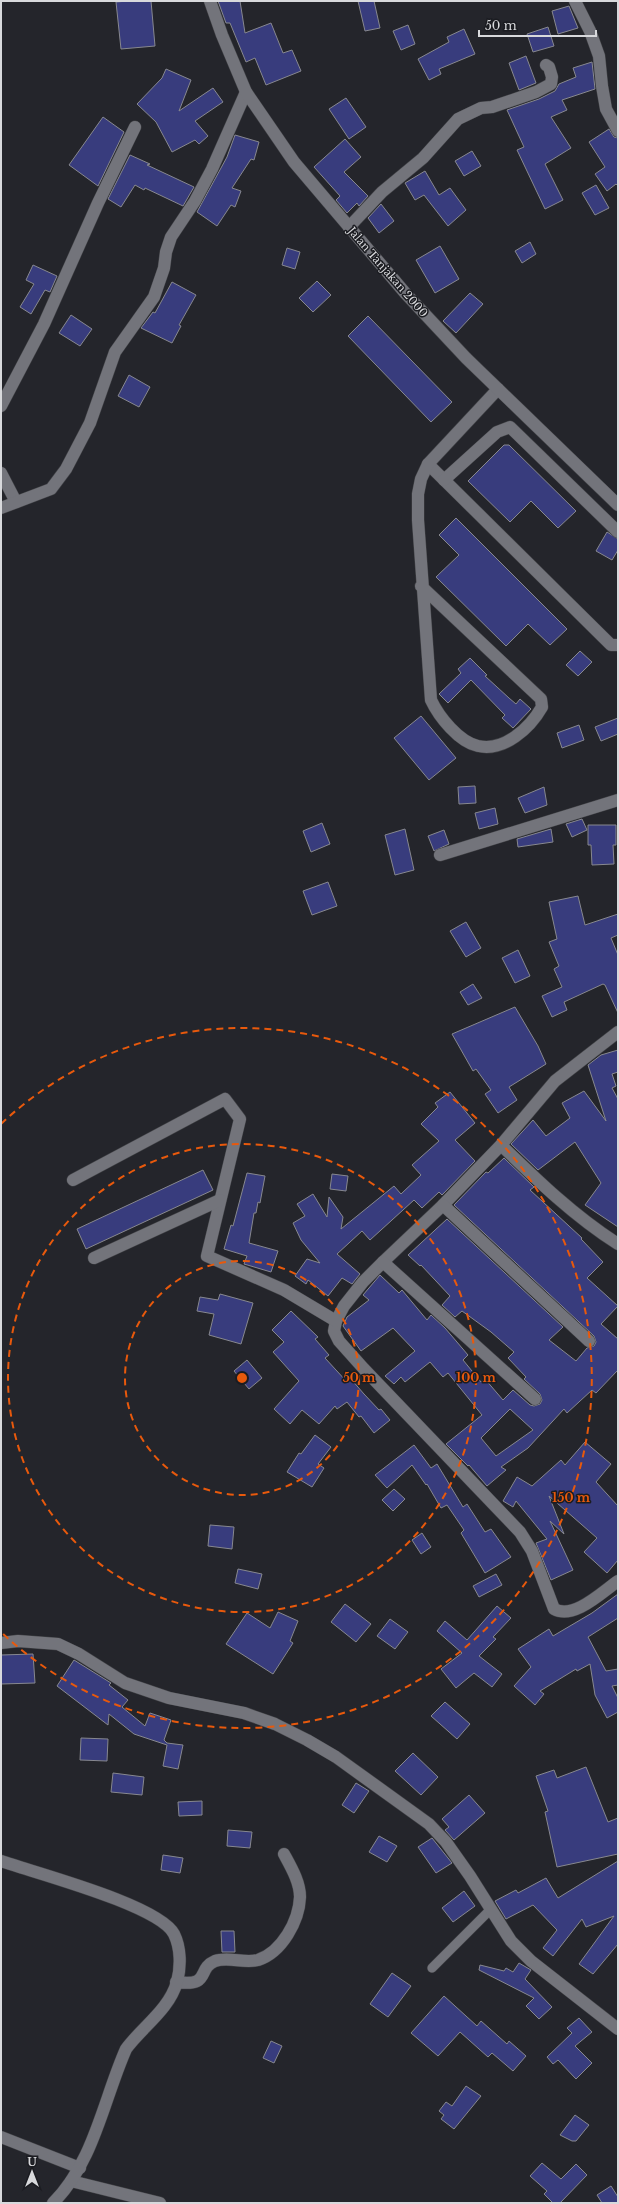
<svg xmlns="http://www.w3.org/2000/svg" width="619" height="2204" font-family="'Libre Baskerville',serif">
<rect width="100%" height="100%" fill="#24252b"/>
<g fill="#383c7d" stroke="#87888f" fill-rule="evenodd">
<path d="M 128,1 L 151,1 L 155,46 L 121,49 L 116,2 Z"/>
<path d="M 218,1 L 240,1 L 245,33 L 271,23 L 283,53 L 292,50 L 301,71 L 266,85 L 255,58 L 246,62 L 230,23 L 226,23 Z"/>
<path d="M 358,1 L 374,1 L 380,28 L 365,31 Z"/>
<path d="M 569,6 L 578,28 L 558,34 L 552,11 Z"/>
<path d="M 408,25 L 415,44 L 401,50 L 393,31 Z"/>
<path d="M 548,27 L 554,46 L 533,52 L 527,34 Z"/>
<path d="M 464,29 L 475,54 L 439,69 L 441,74 L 429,80 L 418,59 L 449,42 L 447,37 Z"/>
<path d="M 526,56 L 536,83 L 519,90 L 509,63 Z"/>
<path d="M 592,62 L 595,89 L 562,100 L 567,110 L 551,117 L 571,148 L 545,164 L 563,200 L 545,209 L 517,150 L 524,147 L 507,110 L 539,99 L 555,91 L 559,84 L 576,77 L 573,68 Z"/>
<path d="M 166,69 L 191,80 L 179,111 L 213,88 L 223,102 L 195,121 L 208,136 L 199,144 L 195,140 L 172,152 L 156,122 L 137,104 L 162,78 Z"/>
<path d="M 346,98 L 366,127 L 349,139 L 329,109 Z"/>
<path d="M 103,117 L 124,132 L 98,186 L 69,165 Z"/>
<path d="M 609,129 L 614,137 L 618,138 L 618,186 L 616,184 L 607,191 L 595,174 L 605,167 L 589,142 Z"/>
<path d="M 235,135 L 259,142 L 254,160 L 251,159 L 232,188 L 241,191 L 235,207 L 231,205 L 217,226 L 197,212 L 227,157 Z"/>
<path d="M 345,139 L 361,157 L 344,172 L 368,196 L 359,206 L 357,203 L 347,213 L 336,200 L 340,196 L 314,167 Z"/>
<path d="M 472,151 L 481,166 L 464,176 L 455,161 Z"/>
<path d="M 130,155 L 150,164 L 147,165 L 194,187 L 183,206 L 145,188 L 144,190 L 135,185 L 121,207 L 108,199 Z"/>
<path d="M 425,171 L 439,195 L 450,188 L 466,210 L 448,226 L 424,195 L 415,200 L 405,183 Z"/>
<path d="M 596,185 L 609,208 L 595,215 L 582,193 Z"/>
<path d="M 381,204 L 394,221 L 379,233 L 368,218 Z"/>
<path d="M 530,242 L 536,254 L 522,263 L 515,251 Z"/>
<path d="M 440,246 L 459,279 L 435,293 L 416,260 Z"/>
<path d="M 287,248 L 300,252 L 295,269 L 282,265 Z"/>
<path d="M 33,265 L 57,276 L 50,292 L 45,290 L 31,314 L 20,307 L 34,284 L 26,280 Z"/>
<path d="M 317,281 L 331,295 L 313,312 L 299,298 Z"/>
<path d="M 172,282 L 196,295 L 179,325 L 181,326 L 172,343 L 141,328 L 153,312 L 155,313 Z"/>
<path d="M 470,293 L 483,304 L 456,333 L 443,321 Z"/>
<path d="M 71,315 L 92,329 L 80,346 L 59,333 Z"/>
<path d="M 368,316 L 452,402 L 431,422 L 348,336 Z"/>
<path d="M 129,375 L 150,387 L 139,407 L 118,396 Z"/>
<path d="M 504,445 L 509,445 L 576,511 L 558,528 L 531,501 L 510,522 L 468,481 Z"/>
<path d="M 456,518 L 567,629 L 550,645 L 528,624 L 506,646 L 436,577 L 459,555 L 439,535 Z"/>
<path d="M 607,532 L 618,539 L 618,550 L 612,560 L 596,551 Z"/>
<path d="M 580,651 L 592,662 L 578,676 L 566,665 Z"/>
<path d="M 470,658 L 487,675 L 485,676 L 509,698 L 516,704 L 520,699 L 531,709 L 513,728 L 502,718 L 505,715 L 471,680 L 448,703 L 439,694 L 461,673 L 458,669 Z"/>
<path d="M 421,716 L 456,758 L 429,780 L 394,738 Z"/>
<path d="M 618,718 L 618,734 L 601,741 L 595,727 Z"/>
<path d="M 579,725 L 584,740 L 562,748 L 557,733 Z"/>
<path d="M 475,786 L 476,803 L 459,804 L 458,787 Z"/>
<path d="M 544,787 L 547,805 L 525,813 L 518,798 Z"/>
<path d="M 495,808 L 498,824 L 479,829 L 475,813 Z"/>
<path d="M 582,819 L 587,830 L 572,837 L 566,824 Z"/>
<path d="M 322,823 L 330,844 L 311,852 L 303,831 Z"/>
<path d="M 588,825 L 616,825 L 616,845 L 613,845 L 614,864 L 592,865 L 591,845 L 588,845 Z"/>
<path d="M 405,829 L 414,870 L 395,875 L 385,835 Z"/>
<path d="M 551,829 L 553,842 L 518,847 L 517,839 Z"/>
<path d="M 444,830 L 449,844 L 434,851 L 428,836 Z"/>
<path d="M 328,882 L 337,906 L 312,915 L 303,891 Z"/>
<path d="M 578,896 L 585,925 L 618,914 L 618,935 L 611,938 L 618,955 L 618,1013 L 605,985 L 603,984 L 564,1002 L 567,1010 L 552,1017 L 542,996 L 562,987 L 554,969 L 559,966 L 549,942 L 557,939 L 549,902 Z"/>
<path d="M 466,922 L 481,948 L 466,957 L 450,931 Z"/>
<path d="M 518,950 L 530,976 L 515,983 L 502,958 Z"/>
<path d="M 473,984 L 482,998 L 468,1005 L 460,992 Z"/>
<path d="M 515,1007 L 538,1046 L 546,1064 L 509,1087 L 517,1100 L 498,1113 L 485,1094 L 491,1090 L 476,1069 L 473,1071 L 452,1034 Z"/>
<path d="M 618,1050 L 618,1072 L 612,1074 L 616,1086 L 612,1088 L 618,1099 L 618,1227 L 585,1205 L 601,1183 L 575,1142 L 538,1170 L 511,1144 L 533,1120 L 546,1136 L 570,1118 L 562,1103 L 584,1091 L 606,1121 L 588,1065 L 601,1055 Z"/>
<path d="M 450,1092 L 475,1123 L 455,1140 L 475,1161 L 442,1195 L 439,1192 L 422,1208 L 414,1200 L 370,1240 L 362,1231 L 337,1254 L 360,1274 L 352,1284 L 342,1278 L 328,1296 L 308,1280 L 306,1284 L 295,1276 L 307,1259 L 320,1263 L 301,1240 L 293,1223 L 305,1216 L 297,1204 L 313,1194 L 327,1217 L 329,1197 L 343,1217 L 341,1229 L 394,1186 L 401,1194 L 421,1175 L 412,1165 L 439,1141 L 421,1124 L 438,1107 L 435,1103 Z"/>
<path d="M 504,1158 L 534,1187 L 530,1190 L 582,1238 L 581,1239 L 603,1262 L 587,1278 L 618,1306 L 601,1324 L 618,1339 L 618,1370 L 596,1393 L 592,1390 L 567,1413 L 564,1409 L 528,1448 L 501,1467 L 506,1470 L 487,1486 L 469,1465 L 468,1466 L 446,1444 L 482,1415 L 448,1373 L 443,1377 L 430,1362 L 405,1382 L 401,1377 L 394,1384 L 385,1376 L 415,1351 L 393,1328 L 361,1351 L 343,1326 L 347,1317 L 369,1300 L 363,1295 L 380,1275 L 399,1293 L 402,1290 L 427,1320 L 431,1315 L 445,1328 L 468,1355 L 463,1360 L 481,1382 L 485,1379 L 503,1400 L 513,1390 L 530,1405 L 534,1406 L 540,1404 L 542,1400 L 540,1394 L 524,1379 L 526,1377 L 508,1358 L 514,1352 L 491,1332 L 462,1311 L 455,1317 L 442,1305 L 450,1296 L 421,1265 L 420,1266 L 408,1255 L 447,1219 L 563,1327 L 549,1340 L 576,1361 L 587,1348 L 594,1346 L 596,1342 L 594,1336 L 454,1205 L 486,1172 L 488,1173 ZM 510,1409 L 533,1430 L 496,1456 L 481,1438 Z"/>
<path d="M 203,1170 L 213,1190 L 86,1249 L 77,1229 Z"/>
<path d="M 247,1173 L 265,1176 L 260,1203 L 258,1202 L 256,1213 L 254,1213 L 249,1243 L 278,1251 L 271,1272 L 244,1264 L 247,1256 L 224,1249 L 231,1225 L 233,1226 Z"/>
<path d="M 332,1174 L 348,1176 L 346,1191 L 330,1189 Z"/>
<path d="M 220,1294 L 253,1303 L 241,1344 L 209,1335 L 214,1314 L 197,1311 L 200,1297 L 218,1300 Z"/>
<path d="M 291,1311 L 318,1337 L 315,1339 L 329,1355 L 325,1358 L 347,1382 L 351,1379 L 364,1394 L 379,1410 L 381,1409 L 390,1420 L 374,1433 L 361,1416 L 359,1417 L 347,1402 L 337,1409 L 335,1406 L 319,1424 L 302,1410 L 290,1424 L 274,1409 L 299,1381 L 273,1352 L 284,1342 L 272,1330 Z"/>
<path d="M 247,1360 L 262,1378 L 249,1389 L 234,1371 Z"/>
<path d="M 315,1435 L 331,1447 L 318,1464 L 324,1468 L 312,1487 L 287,1472 L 299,1453 L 301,1454 Z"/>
<path d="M 585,1442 L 611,1464 L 596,1482 L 618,1506 L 618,1560 L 607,1573 L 584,1552 L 597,1538 L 549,1496 L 564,1534 L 550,1521 L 573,1570 L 551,1580 L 536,1543 L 547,1539 L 516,1501 L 513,1507 L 503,1501 L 517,1477 L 532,1486 L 561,1460 L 565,1465 Z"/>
<path d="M 414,1445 L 431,1468 L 437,1464 L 463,1507 L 467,1504 L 485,1532 L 491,1529 L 511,1557 L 485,1573 L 461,1533 L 464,1530 L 447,1505 L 441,1508 L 427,1484 L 426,1485 L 412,1465 L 387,1488 L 375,1475 Z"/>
<path d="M 394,1489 L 405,1499 L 393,1511 L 382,1500 Z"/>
<path d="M 210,1525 L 234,1527 L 232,1549 L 208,1546 Z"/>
<path d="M 422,1533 L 431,1547 L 421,1554 L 412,1540 Z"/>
<path d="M 238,1569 L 262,1574 L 258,1589 L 235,1583 Z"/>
<path d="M 496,1574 L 502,1585 L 479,1597 L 473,1586 Z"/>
<path d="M 618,1594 L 618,1618 L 588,1637 L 606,1671 L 618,1669 L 618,1685 L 612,1686 L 618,1698 L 618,1712 L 607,1718 L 595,1695 L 590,1664 L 577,1671 L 576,1669 L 540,1691 L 544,1694 L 535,1705 L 514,1686 L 531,1667 L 518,1649 L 549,1629 L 553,1636 L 592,1613 Z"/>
<path d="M 345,1604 L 371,1624 L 356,1642 L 331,1622 Z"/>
<path d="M 497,1606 L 511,1618 L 493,1637 L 496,1639 L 479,1656 L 502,1674 L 492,1687 L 474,1673 L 456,1688 L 441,1669 L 462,1653 L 437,1631 L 445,1621 L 467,1640 Z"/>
<path d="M 278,1612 L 298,1621 L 290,1641 L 293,1643 L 273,1674 L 226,1644 L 247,1613 L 270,1628 Z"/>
<path d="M 390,1619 L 408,1632 L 395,1649 L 377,1636 Z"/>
<path d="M 33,1654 L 35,1683 L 1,1684 L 1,1655 Z"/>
<path d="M 74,1660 L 111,1683 L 109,1685 L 128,1700 L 122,1707 L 145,1726 L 150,1713 L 171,1720 L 164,1740 L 167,1743 L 183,1745 L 178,1769 L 163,1766 L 167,1745 L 134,1734 L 109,1714 L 108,1725 L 57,1686 Z"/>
<path d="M 445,1702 L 470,1724 L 457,1739 L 431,1716 Z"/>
<path d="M 81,1738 L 108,1739 L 107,1761 L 80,1760 Z"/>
<path d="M 413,1753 L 438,1777 L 421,1795 L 395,1771 Z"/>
<path d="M 586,1767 L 608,1822 L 618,1818 L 618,1854 L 557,1867 L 545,1812 L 548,1811 L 536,1776 L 554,1770 L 557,1778 Z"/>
<path d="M 113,1773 L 144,1777 L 142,1795 L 111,1792 Z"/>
<path d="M 356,1783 L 369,1791 L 354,1813 L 342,1805 Z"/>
<path d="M 469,1795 L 485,1813 L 454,1840 L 445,1830 L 449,1827 L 442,1819 Z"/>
<path d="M 202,1801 L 202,1815 L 179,1816 L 178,1802 Z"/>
<path d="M 228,1830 L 252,1832 L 250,1848 L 227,1846 Z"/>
<path d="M 379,1836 L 397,1846 L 387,1862 L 369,1852 Z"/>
<path d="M 432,1838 L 452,1863 L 436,1873 L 418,1847 Z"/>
<path d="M 163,1855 L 183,1858 L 180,1873 L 161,1870 Z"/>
<path d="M 618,1861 L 618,1944 L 593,1974 L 579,1964 L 614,1916 L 586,1927 L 582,1919 L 553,1956 L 543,1948 L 557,1930 L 533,1905 L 506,1919 L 495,1901 L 516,1890 L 518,1893 L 546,1878 L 558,1898 Z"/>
<path d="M 464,1891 L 475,1906 L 453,1922 L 442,1908 Z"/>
<path d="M 221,1931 L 234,1931 L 235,1952 L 222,1952 Z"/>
<path d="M 519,1963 L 531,1970 L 525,1979 L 552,2007 L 539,2019 L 526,2006 L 534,1998 L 479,1970 L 480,1965 L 504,1971 L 506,1968 L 513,1972 Z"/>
<path d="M 392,1973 L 411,1986 L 388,2017 L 370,2004 Z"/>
<path d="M 444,1996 L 477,2026 L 481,2021 L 507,2044 L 509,2041 L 526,2056 L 513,2071 L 492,2053 L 488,2057 L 460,2032 L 438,2056 L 411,2033 Z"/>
<path d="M 579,2018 L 592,2032 L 575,2046 L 592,2063 L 576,2079 L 558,2060 L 553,2064 L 547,2057 L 572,2033 L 567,2028 Z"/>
<path d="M 271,2041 L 282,2046 L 274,2063 L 263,2058 Z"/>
<path d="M 466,2086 L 481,2096 L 454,2129 L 441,2119 L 444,2115 L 439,2111 L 446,2102 L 452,2106 Z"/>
<path d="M 575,2115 L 589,2125 L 576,2141 L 572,2141 L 560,2135 Z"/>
<path d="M 542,2163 L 561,2179 L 576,2164 L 587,2175 L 560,2203 L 553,2203 L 544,2194 L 547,2191 L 530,2176 Z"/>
<path d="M 611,2186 L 618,2197 L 618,2203 L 602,2203 L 597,2195 Z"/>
</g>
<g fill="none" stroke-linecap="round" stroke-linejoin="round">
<defs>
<path id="lane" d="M 432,1968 L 490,1910"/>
<g id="street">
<path d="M 575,1 L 590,31 L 599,56 L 602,86 L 606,109 L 618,131"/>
<path d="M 349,227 L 382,192 L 423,158 L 458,119 L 481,108 L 492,107 L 536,92 L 551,84 L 552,77 L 549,67 L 546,65"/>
<path d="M 1,406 L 44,324 L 98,203 L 135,127"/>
<path d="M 428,464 L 611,645 L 618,645"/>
<path d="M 1,473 L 16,502"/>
<path d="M 444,480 L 497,432 L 510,427 L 618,532"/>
<path d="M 1,508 L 51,489 L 66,469 L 90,423 L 115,352 L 154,297 L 164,268 L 166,252 L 171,237 L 195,201 L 212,169 L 246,92"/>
<path d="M 421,586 L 541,699 L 542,707 C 530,728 504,752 478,746 C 459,742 439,717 431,700 L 418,520 L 418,494 L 421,479 L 428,464 L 498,389"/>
<path d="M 440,855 L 618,800"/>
<path d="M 618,1032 L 555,1081 L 501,1145 L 443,1205 L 383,1262 L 363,1282 L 344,1306 L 336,1321 L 334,1331 L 339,1341 L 364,1369 L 520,1532 L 532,1551 L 554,1609 C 574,1620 602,1592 618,1581"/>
<path d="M 501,1145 C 538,1181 574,1216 618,1244"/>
<path d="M 73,1180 L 225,1099 L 240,1119 L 207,1256 L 284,1290 L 336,1321"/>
<path d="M 443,1205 L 589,1341"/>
<path d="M 94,1258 L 220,1200"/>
<path d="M 383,1262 L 535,1399"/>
<path d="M 176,1982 C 212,1987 196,1969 215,1961 C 229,1956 244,1964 258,1960 C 282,1952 299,1921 300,1897 C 300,1882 291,1867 284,1854"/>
<path d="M 1,2137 L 80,2168"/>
<path d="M 71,2181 L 160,2203"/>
</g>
<g id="secondary">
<path d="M 210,1 L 222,35 L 246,92 L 294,162 L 406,294 L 466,358 L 618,505"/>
<path d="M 1,1643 L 18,1641 L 58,1644 L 79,1654 L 125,1683 L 169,1698 L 244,1713 L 275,1724 L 307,1740 L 336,1757 L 429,1824 L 446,1842 L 470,1876 L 511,1941 L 531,1961 L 618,2029"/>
<path d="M 1,1861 C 35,1873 159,1905 174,1934 C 181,1948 181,1967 177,1982 C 169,2010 142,2027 126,2049 C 103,2101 94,2162 53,2203"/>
</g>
</defs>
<use href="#lane" stroke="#424347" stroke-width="10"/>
<use href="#street" stroke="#424347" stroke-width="13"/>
<use href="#secondary" stroke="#424347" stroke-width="13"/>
<use href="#lane" stroke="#73747b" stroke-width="9"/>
<use href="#street" stroke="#73747b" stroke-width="12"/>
<use href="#secondary" stroke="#73747b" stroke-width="12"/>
</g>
<g fill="none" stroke="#e8590c" stroke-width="2" stroke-dasharray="7 5">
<circle cx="242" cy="1378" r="117"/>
<circle cx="242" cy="1378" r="234"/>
<path d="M1 1124A350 350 0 1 1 1 1632"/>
</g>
<g text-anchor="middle" stroke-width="3" stroke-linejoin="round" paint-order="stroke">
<g font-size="11" fill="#d8d9dc" stroke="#1b1c21">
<text transform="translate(388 272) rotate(49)" y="4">Jalan Tanjakan 2000</text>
</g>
</g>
<circle cx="242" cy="1378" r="6" fill="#e8590c" stroke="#1b1c21" stroke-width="2"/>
<g font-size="12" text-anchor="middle" font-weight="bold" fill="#e8590c" stroke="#1b1c21" stroke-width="3" stroke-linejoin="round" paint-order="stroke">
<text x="359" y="1382">50 m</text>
<text x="476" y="1382">100 m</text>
<text x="571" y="1502">150 m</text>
</g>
<rect width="619" height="2204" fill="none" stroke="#d8d9dc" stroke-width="4"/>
<g transform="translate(32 2172)" stroke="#1b1c21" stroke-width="3" paint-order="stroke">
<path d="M0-3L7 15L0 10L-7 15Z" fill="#d8d9dc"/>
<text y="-6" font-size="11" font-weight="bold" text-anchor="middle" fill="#d8d9dc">U</text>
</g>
<path d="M479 30v6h117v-6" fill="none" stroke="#d8d9dc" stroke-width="2"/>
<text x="485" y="30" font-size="12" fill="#d8d9dc" stroke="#1b1c21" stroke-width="3" paint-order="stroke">50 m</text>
</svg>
